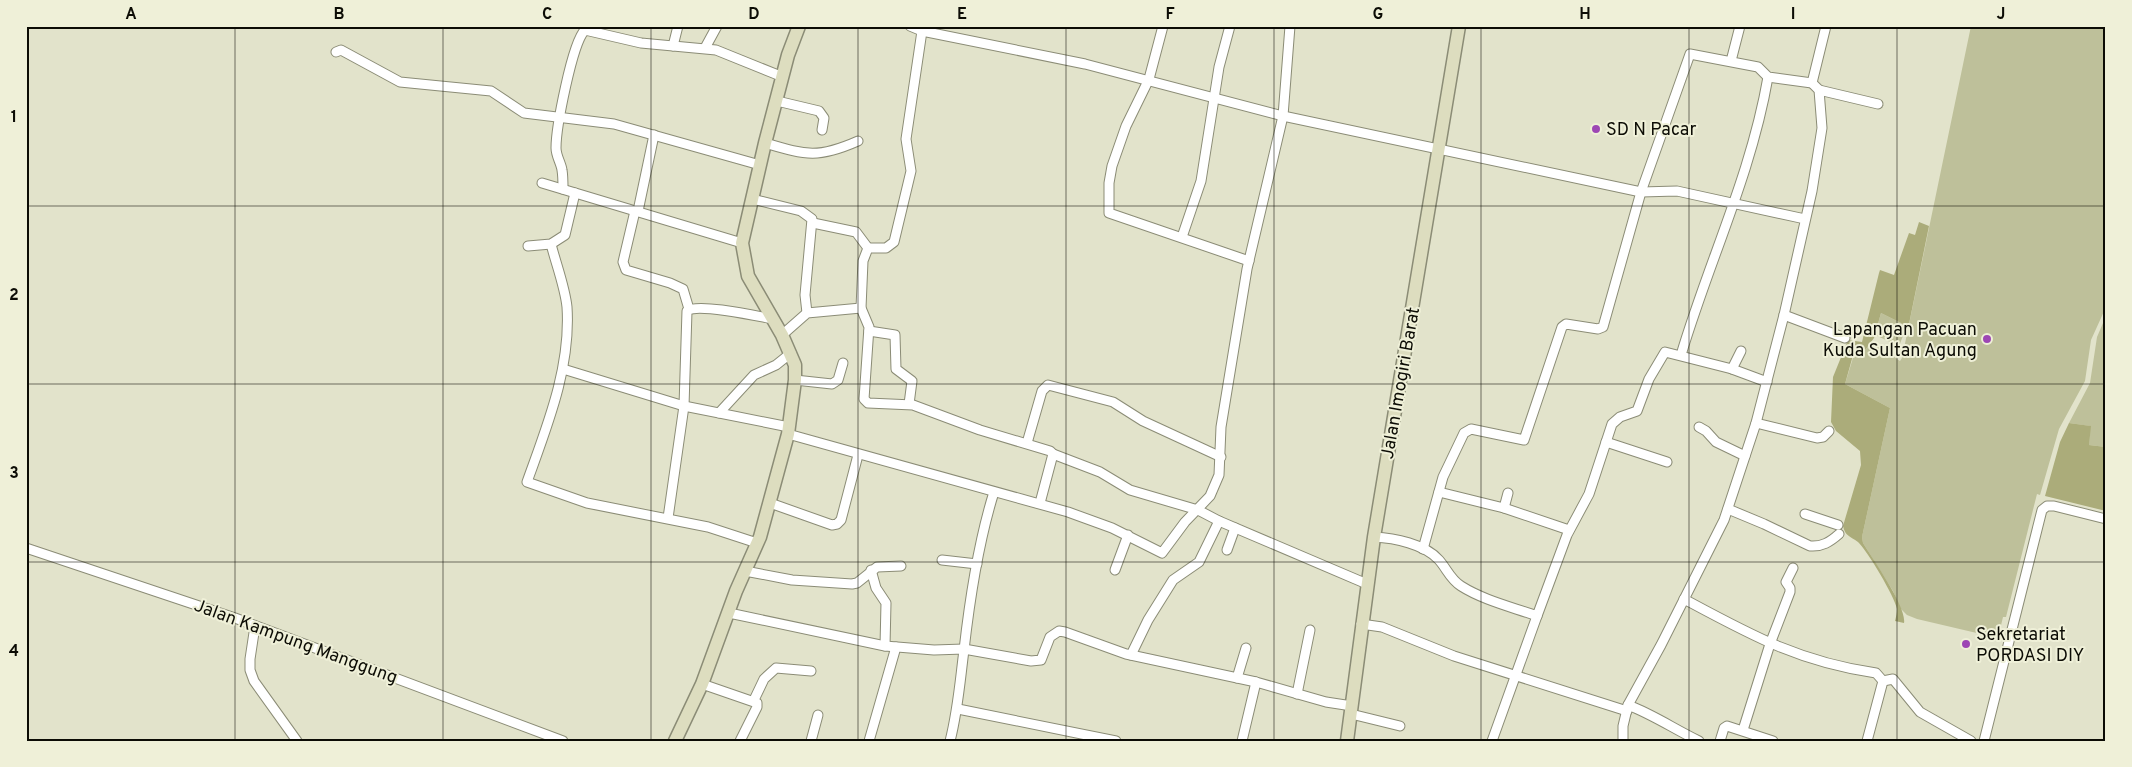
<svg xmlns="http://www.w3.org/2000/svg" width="2132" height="767" font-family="Overpass,sans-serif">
<rect width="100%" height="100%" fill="#e2e3cb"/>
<g fill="#bec09a">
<path d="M 1971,26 L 2106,26 L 2106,307 L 2091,340 L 2085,381 L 2059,429 L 2040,495 L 2037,494 L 2006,617 L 2003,617 L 1998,638 L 1917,619 L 1907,615 L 1900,608 L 1893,591 L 1863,543 L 1862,537 L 1890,408 L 1845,384 L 1856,348 L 1866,349 L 1872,342 L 1900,361 L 1902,358 Z"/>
<path d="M 1881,313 L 1907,326 L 1899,346 L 1875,335 Z"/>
<path d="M 2106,316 L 2106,447 L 2089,445 L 2090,426 L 2069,423 L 2090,383 L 2097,337 Z"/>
</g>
<g fill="#abac7a">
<path d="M 1919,222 L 1929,226 L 1909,324 L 1907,326 L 1881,313 L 1874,338 L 1866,349 L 1855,348 L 1845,384 L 1890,408 L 1862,537 L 1863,543 C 1872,558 1907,607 1904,623 L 1895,621 C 1896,617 1897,613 1897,609 C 1895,597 1867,550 1858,542 C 1850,536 1845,536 1843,526 L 1861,465 L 1860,451 L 1836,431 L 1831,422 L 1833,377 L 1848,340 L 1862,342 L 1879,273 L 1880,270 L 1894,275 L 1909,233 L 1915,235 Z"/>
<path d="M 2069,423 L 2091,426 L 2089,445 L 2106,447 L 2106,511 L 2045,496 L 2060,442 Z"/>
</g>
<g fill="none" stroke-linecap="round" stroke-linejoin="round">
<defs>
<g id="street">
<path d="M 910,26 L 922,31 L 1085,64 L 1283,116 L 1641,192 L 1677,191 L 1805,219"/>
<path d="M 1163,26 L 1149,79 L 1126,126 L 1112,166 L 1109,183 L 1109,213 L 1249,261"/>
<path d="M 922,31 L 906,139 L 911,171 L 894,242 L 886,248 L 868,248 L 863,261 L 861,308 L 869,327 L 864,399 L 868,403 L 913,405 L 980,430 L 1050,451 L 1053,454 L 1040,503"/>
<path d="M 673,46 L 678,26"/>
<path d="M 705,48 L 717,26"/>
<path d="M 336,52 L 341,50 L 400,82 L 491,91 L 524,113 L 614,124 L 760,165"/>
<path d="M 1731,61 L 1740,26"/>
<path d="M 1819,90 L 1878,104"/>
<path d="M 777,101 L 819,111 L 824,118 L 822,130"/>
<path d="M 765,143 C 806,155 817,159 858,141"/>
<path d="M 542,183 L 742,243"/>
<path d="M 563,189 C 563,183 563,176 562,170 C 561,163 556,156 556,148 C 556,128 572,43 585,30 L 641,43 L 716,50 L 783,77"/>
<path d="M 752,199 L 801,211 L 812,219 L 805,295 L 807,313"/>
<path d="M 635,211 L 623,262 L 626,270 L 670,283 L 683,289 L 689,309"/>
<path d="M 638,211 L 654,135"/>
<path d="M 813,223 L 856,232 L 868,248"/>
<path d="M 1182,237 L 1201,181 L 1219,67 L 1230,26"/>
<path d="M 551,244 C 556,264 565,287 567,307 C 571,368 547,426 527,482 L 587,503 L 708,527 L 757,543"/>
<path d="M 528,246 L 551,244 L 565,235 L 575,193"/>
<path d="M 1784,315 L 1845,338"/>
<path d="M 869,331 L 895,335 L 896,369 L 912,381 L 909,404"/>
<path d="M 782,335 L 807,313 L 861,308"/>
<path d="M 1681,355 C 1709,261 1751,175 1768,77"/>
<path d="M 563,369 L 684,406 L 789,427"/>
<path d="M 1732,369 L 1741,351"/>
<path d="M 795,380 L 832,384 L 838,380 L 843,363"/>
<path d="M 719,413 L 754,375 L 776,365 L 791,353"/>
<path d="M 1756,423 L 1817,438 L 1823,437 L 1829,431"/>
<path d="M 1699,427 L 1706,431 L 1716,442 L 1745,456"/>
<path d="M 788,434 L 1068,512 L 1112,528 L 1162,553 L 1185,522 L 1210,496 L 1219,475 L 1221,427 L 1247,269 L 1283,116 L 1290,26"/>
<path d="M 1606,442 L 1667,462"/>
<path d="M 1027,443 L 1042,391 L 1048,385 L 1113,402 L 1143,421 L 1221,457"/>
<path d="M 1053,454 L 1100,472 L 1130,490 L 1198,510 L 1219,521 L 1367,584"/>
<path d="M 1439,492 L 1504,508 L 1508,493"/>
<path d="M 770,503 L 832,525 L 837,524 L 841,520 L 858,455"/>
<path d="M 1504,508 L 1569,530"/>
<path d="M 1728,509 L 1764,524 L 1810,546 C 1822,547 1830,542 1839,534"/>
<path d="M 1805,514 L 1838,525"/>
<path d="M 668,518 L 684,406 L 687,311 C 697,303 757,316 773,319"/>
<path d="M 1374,537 C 1394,538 1425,544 1439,560 C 1447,569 1450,579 1461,586 C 1483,600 1512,607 1537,616 L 1567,535 L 1589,494 L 1612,424 L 1620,417 L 1637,411 L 1649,379 L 1665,352 L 1732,369 L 1767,382"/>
<path d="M 26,548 L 235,618 L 563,741"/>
<path d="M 1423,549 L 1443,477 L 1464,433 L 1471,429 L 1524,440 L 1562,327 L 1566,324 L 1598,329 L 1603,327 L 1641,192 L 1690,54 L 1758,67 L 1768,77 L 1812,83"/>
<path d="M 1227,550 L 1235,528"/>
<path d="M 942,560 L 977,564"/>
<path d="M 871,570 L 876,588 L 886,603 L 885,646"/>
<path d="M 1115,570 L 1128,535"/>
<path d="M 745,571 L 792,580 L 852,584 L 857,583 L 877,567 L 901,566"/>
<path d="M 1684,599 C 1751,635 1799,662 1876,673 L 1883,681 L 1893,679 L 1920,712 L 1971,741"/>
<path d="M 729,613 L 885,646 L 934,650 L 964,649 L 1031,661 L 1041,660 L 1050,637 L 1059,631 L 1065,632 L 1126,654 L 1256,682 L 1326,702 L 1352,706"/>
<path d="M 1361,624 L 1382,627 L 1454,656 L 1627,711"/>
<path d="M 255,626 L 250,659 L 250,670 L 254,681 L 297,741"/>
<path d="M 1131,655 L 1148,620 L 1173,580 L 1199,562 L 1219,521"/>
<path d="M 1237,678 L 1246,648"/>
<path d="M 702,684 L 757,703 L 757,707 L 740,741"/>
<path d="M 1297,694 L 1310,630"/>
<path d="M 754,700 L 764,679 L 776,668 L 811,671"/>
<path d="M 1628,705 C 1654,715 1674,729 1699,741"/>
<path d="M 958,709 L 1116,741"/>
<path d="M 1351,714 L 1400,726"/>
<path d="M 1743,730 L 1770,644 L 1790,592 L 1790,588 L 1786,582 L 1793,568"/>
<path d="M 811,741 L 818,715"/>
<path d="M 869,741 L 896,647"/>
<path d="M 950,741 C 958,710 960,681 964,650 C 970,597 978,543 994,492"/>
<path d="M 1242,741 L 1256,682"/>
<path d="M 1492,741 L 1537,616"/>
<path d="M 1623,741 L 1623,726 L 1628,705 L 1661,645 L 1724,520 L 1756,423 L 1784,315 L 1812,191 L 1822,128 L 1819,90 L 1812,83 L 1826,26"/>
<path d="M 1720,741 L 1724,728 L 1727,726 L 1773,741"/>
<path d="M 1867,741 L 1883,681"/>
<path d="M 1984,741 L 2042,510 L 2047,506 L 2054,506 L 2106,519"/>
</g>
<g id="secondary">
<path d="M 675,741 L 702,684 L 736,591 L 760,537 L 788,434 L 795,380 L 795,365 L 782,335 L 748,276 L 742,243 L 765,143 L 788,55 L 799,26"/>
<path d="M 1347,741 L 1374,537 L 1459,26"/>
</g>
</defs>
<use href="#street" stroke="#8b8c76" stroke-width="11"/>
<use href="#secondary" stroke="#8b8c76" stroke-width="15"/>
<use href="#street" stroke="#fff" stroke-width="9"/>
<use href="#secondary" stroke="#ddddbf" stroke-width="12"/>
</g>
<path fill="none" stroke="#0c0c05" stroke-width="1" stroke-opacity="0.55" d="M 235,26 L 235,741M 443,26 L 443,741M 651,26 L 651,741M 858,26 L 858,741M 1066,26 L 1066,741M 1274,26 L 1274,741M 1481,26 L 1481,741M 1689,26 L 1689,741M 1897,26 L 1897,741M 26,206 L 2106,206M 26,384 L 2106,384M 26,562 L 2106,562"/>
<g fill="#9d47b4" stroke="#eff0d8" stroke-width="2">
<circle cx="1596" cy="129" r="5"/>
<circle cx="1987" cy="339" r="5"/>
<circle cx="1966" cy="644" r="5"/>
</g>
<g text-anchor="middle" stroke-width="4" stroke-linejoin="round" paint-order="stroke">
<g font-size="18" fill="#0c0c05" stroke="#eff0d8" text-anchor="start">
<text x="1606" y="135">SD N Pacar</text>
<text x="1977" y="335" text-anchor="end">Lapangan Pacuan<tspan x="1977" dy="21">Kuda Sultan Agung</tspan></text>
<text x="1976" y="640">Sekretariat<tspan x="1976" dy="21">PORDASI DIY</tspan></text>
</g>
<g font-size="18" fill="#0c0c05" stroke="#eff0d8">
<text transform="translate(1400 383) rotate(-80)" y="6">Jalan Imogiri Barat</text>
<text transform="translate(296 641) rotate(20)" y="6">Jalan Kampung Manggung</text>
</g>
</g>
<rect width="2132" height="767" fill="none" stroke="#eff0d8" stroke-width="55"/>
<rect x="28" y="28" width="2076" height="712" fill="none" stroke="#0c0c05" stroke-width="2"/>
<g font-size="16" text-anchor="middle" font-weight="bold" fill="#0c0c05">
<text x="131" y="19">A</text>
<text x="339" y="19">B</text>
<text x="547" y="19">C</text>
<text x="754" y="19">D</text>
<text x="962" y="19">E</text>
<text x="1170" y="19">F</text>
<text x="1378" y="19">G</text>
<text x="1585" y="19">H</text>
<text x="1793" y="19">I</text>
<text x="2001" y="19">J</text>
<text x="14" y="122">1</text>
<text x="14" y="300">2</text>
<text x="14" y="478">3</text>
<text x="14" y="656">4</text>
</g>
</svg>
